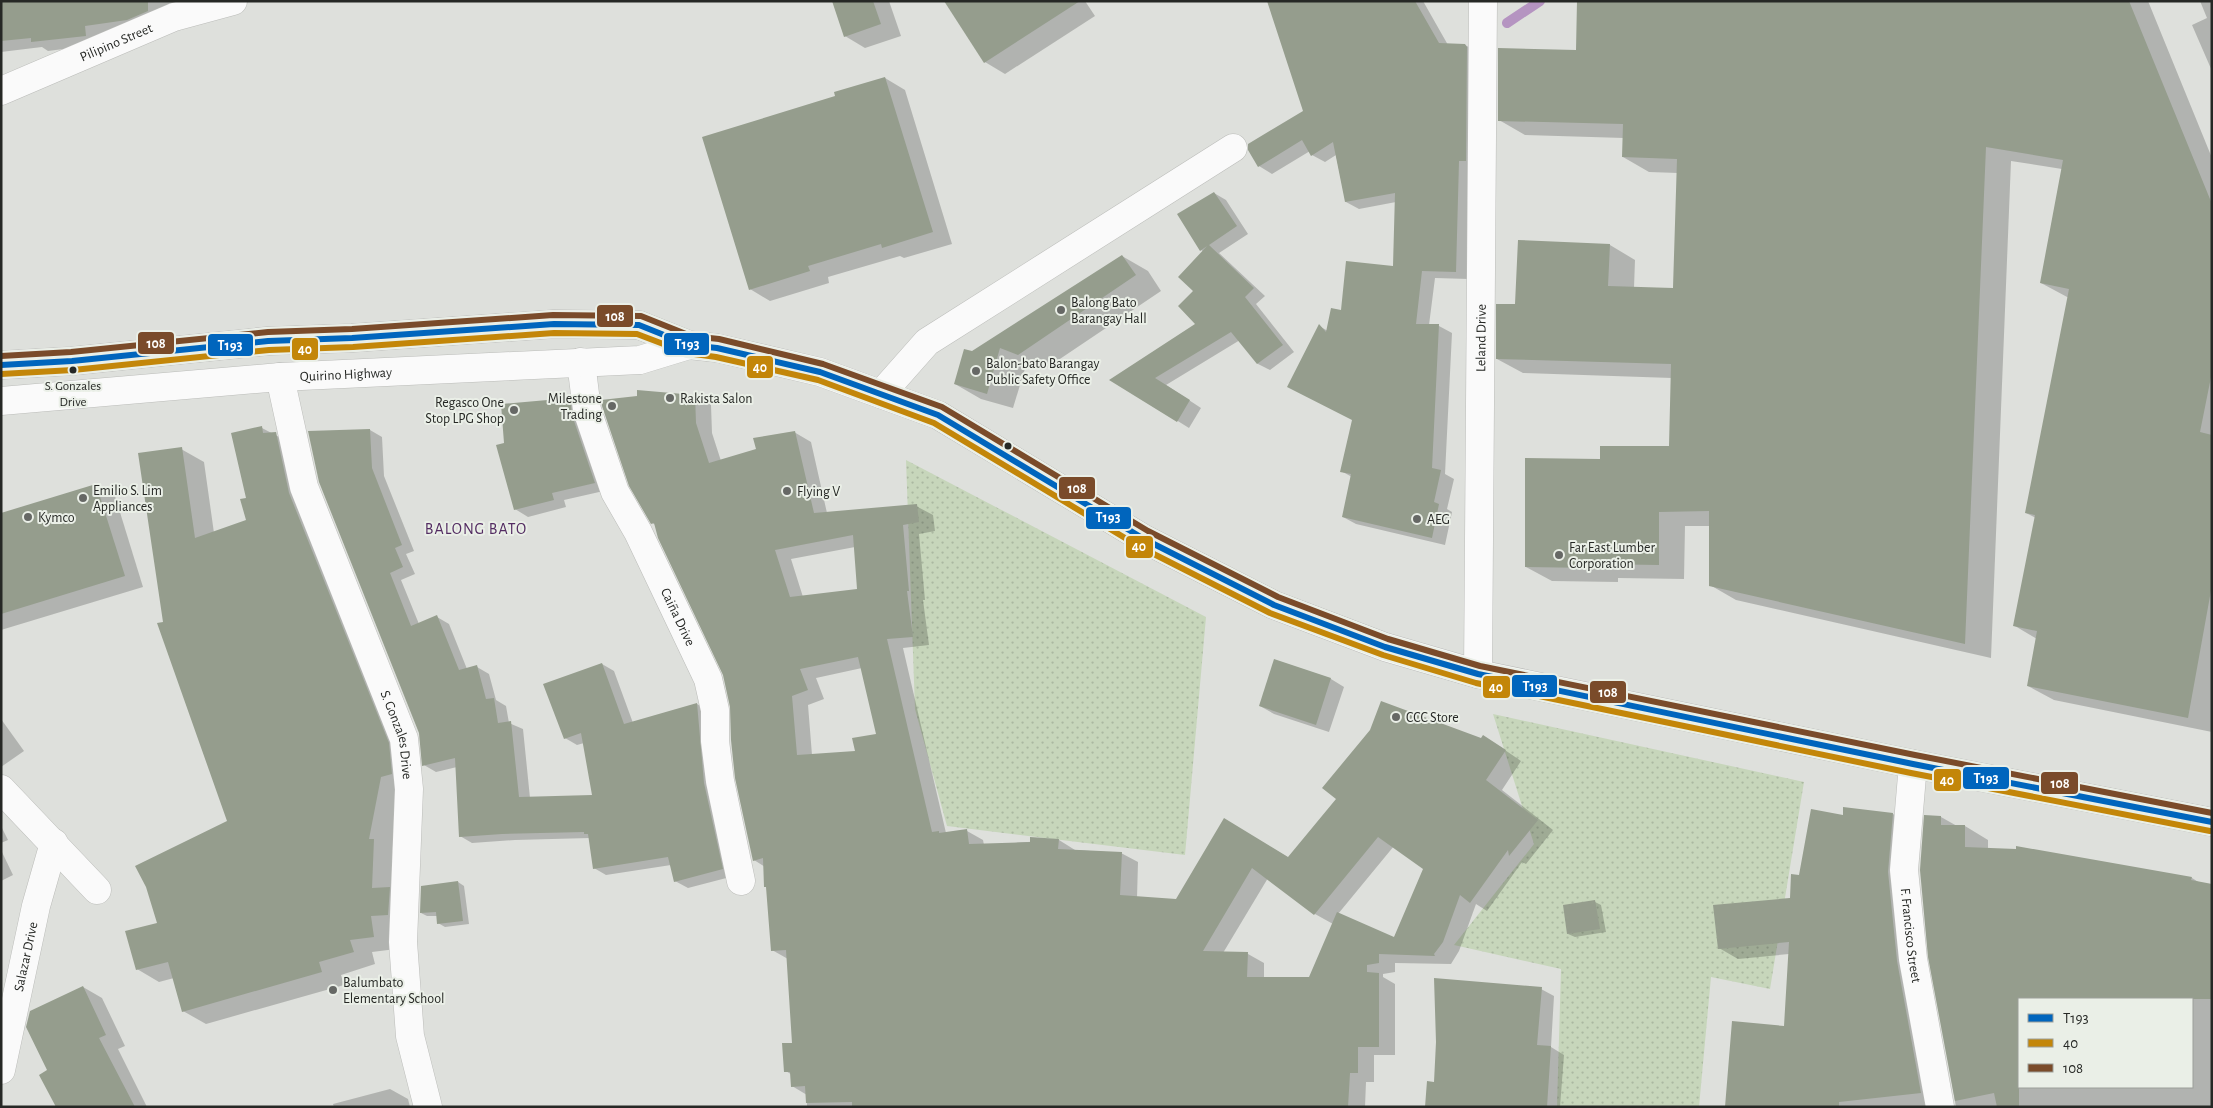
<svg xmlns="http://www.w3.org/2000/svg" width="2213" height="1108" font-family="'Alegreya Sans',sans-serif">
<defs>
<pattern id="grass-dots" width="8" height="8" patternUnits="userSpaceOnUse" patternTransform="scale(1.25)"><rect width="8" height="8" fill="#c7d6bb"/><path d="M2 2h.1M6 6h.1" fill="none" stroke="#abb8a1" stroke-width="1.8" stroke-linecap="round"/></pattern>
</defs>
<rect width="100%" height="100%" fill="#dee0dc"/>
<g fill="url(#grass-dots)">
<path d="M 906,460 L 1206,617 L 1185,855 L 947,826 L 915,709 Z"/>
<path d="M 1493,714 L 1804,782 L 1770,989 L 1711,977 L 1699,1107 L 1557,1107 L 1561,969 L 1454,945 L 1534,844 Z"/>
</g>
<g fill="#0003" fill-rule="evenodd">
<path d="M 1,1 L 203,1 L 102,44 L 48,51 L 42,47 L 1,52 Z"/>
<path d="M 833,1 L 889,1 L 901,36 L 865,48 L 845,36 Z"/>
<path d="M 945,1 L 1085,1 L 1095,16 L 1005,74 L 985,62 Z"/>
<path d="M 1275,1 L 1423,1 L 1448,45 L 1465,45 L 1479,53 L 1469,279 L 1435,278 L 1429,325 L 1439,326 L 1452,333 L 1445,474 L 1454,479 L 1447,509 L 1452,512 L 1445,545 L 1356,524 L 1343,517 L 1352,477 L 1341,471 L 1354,420 L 1319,326 L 1328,331 L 1342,312 L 1394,268 L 1396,202 L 1359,209 L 1346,202 L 1336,155 L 1325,162 L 1312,155 L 1310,151 L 1272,174 L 1259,166 L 1305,112 Z"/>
<path d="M 1579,1 L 2148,1 L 2212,158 L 2212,732 L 2054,700 L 2028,686 L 2037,639 L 2015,626 L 2036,518 L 2026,513 L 2069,298 L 2041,283 L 2062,169 L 2011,161 L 1991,658 L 1736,600 L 1710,585 L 1710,526 L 1685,526 L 1684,579 L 1618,578 L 1618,582 L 1552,581 L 1526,567 L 1601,461 L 1670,448 L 1672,378 L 1523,373 L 1497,359 L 1610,245 L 1635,260 L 1634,288 L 1675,290 L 1678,173 L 1649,172 L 1623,157 L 1624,138 L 1525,135 L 1499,120 L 1578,51 Z"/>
<path d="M 2200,1 L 2212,1 L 2212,71 L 2192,25 L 2207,18 Z"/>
<path d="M 885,78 L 905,90 L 952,244 L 904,258 L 900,256 L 828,277 L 829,283 L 770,301 L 750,289 Z"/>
<path d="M 1214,193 L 1226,200 L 1248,234 L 1219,253 L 1265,296 L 1256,304 L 1294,352 L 1270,370 L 1258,364 L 1240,340 L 1166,385 L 1201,408 L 1189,428 L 1112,380 L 1197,324 L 1195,291 L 1204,252 L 1201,250 Z"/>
<path d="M 1122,256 L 1148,271 L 1161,291 L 1045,369 L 1027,362 L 1013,408 L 981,399 L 955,384 L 972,353 Z"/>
<path d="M 695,396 L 711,405 L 712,433 L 721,461 L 757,450 L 794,432 L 811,442 L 827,513 L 916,506 L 933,515 L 935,531 L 919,534 L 925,600 L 923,600 L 929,645 L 903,648 L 946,833 L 967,831 L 983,840 L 984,845 L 1059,840 L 1075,850 L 1121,853 L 1138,862 L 1137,898 L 1177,900 L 1225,820 L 1289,858 L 1499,746 L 1521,761 L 1502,790 L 1553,830 L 1526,864 L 1522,862 L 1487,911 L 1476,904 L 1459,951 L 1451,964 L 1395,963 L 1395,972 L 1383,974 L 1383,977 L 1395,984 L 1395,1055 L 1374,1055 L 1374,1082 L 1366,1082 L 1365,1107 L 807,1107 L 807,1095 L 792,1086 L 792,1075 L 786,1071 L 793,1044 L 788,959 L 772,950 L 765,867 L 754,860 L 732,707 L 723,672 L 656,525 L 652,523 ZM 855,547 L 859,590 L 803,597 L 791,559 ZM 862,668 L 877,735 L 856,752 L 812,755 L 808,705 L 824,699 L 816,678 ZM 1394,846 L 1425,869 L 1394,938 L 1338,914 ZM 1268,878 L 1315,914 L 1333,924 L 1310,978 L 1264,978 L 1264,963 L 1248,954 L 1223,953 Z"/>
<path d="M 569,399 L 582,406 L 608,490 L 564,500 L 566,507 L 528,517 L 515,509 L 506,444 Z"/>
<path d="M 262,428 L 298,447 L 411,756 L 392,851 L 396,854 L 396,949 L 372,952 L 375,964 L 341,975 L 344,985 L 206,1024 L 183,1011 L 174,978 L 159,982 L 137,969 L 158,924 L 229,821 L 165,623 L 181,449 L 204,462 L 214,533 L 248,521 L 247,498 Z"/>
<path d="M 370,430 L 382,437 L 384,476 L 414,551 L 406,554 L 415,574 L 401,580 L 419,624 L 437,617 L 449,624 L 467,669 L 477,667 L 489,674 L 496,700 L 506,706 L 509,723 L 523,729 L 530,798 L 593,796 L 584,743 L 577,745 L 565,738 L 602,664 L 614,671 L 633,723 L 697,704 L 709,711 L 734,876 L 688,888 L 675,881 L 671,865 L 606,875 L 594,868 L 590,838 L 515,840 L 472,843 L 460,836 L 457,767 L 436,772 L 424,765 L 420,733 L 309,432 Z"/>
<path d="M 96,485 L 115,496 L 143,587 L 1,630 L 1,514 Z"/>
<path d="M 1275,661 L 1331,679 L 1344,687 L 1329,732 L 1274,714 L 1260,706 Z"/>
<path d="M 1,719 L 24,751 L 1,767 Z"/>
<path d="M 1893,814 L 1912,825 L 1929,1107 L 1727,1107 L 1785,1027 L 1789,954 L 1738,959 L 1719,948 L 1791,899 L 1800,876 L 1844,816 Z"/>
<path d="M 1941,817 L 1957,826 L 1965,826 L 1988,840 L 1988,849 L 2017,850 L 2017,848 L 2192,878 L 2200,883 L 2212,885 L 2212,1107 L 1956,1107 L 1930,957 ZM 2019,999 L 2192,999 L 2192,1087 L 2019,1087 Z"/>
<path d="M 1,826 L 8,840 L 1,843 Z"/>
<path d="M 1,850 L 13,875 L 1,881 Z"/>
<path d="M 458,882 L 464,886 L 469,924 L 445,927 L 438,923 L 438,916 L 427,916 L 421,913 Z"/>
<path d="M 1595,902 L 1601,905 L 1606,932 L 1575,937 L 1568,934 Z"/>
<path d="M 83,987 L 102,998 L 125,1046 L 118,1049 L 147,1107 L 57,1107 L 49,1071 Z"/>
<path d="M 1541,989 L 1554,996 L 1551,1047 L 1564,1055 L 1560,1107 L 1426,1107 L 1435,1083 Z"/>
<path d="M 390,1089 L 408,1099 L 410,1107 L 334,1107 L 333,1104 Z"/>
</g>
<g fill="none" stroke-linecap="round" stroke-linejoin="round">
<path stroke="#b594c1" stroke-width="10" d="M 1507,23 L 1540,1"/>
</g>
<g fill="#959d8d" fill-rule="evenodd">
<path d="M 1,1 L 148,1 L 148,11 L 127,20 L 85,26 L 86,36 L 31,42 L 31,38 L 1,41 Z"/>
<path d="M 832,1 L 873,1 L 881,24 L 844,37 Z"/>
<path d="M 944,1 L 1080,1 L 984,63 Z"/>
<path d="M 1267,1 L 1415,1 L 1439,43 L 1465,44 L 1467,47 L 1466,161 L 1459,161 L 1456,272 L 1422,271 L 1416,324 L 1439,324 L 1432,468 L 1441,470 L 1434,502 L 1439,504 L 1432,538 L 1342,517 L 1351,474 L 1340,472 L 1352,420 L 1287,387 L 1319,324 L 1326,332 L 1331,308 L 1341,310 L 1346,261 L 1393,266 L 1395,193 L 1345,202 L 1333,142 L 1311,156 L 1302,140 L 1258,167 L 1248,150 L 1248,144 L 1303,111 Z"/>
<path d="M 1577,1 L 2129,1 L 2212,204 L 2212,372 L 2200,432 L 2212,435 L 2212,585 L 2188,718 L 2027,686 L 2037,631 L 2013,626 L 2035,515 L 2025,513 L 2069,289 L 2040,283 L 2063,160 L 1986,147 L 1965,644 L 1709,586 L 1709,511 L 1659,512 L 1659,565 L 1593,564 L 1593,568 L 1525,567 L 1525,458 L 1600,459 L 1600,446 L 1669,446 L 1671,364 L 1496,359 L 1496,304 L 1515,304 L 1518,240 L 1610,244 L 1608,286 L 1673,288 L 1677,159 L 1622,157 L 1623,124 L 1498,121 L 1498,48 L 1576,50 Z"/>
<path d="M 885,77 L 933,232 L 882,248 L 881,244 L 808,266 L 810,271 L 749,290 L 702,137 L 835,96 L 834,92 Z"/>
<path d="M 1214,192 L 1237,226 L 1209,245 L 1254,288 L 1245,297 L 1283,345 L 1257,364 L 1231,332 L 1155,378 L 1190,400 L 1177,422 L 1109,380 L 1195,324 L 1178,306 L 1193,291 L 1178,277 L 1207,246 L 1200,251 L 1177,214 Z"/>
<path d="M 1122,255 L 1136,275 L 1018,355 L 1000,348 L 987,394 L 954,384 L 964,349 L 972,351 Z"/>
<path d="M 637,390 L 695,395 L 696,423 L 709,463 L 756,449 L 753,438 L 795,431 L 814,513 L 917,504 L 919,522 L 903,525 L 909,591 L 907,591 L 913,637 L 887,639 L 932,832 L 939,831 L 939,833 L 967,829 L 969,844 L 1030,842 L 1030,837 L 1059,839 L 1058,849 L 1122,852 L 1120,895 L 1176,899 L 1224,818 L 1288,857 L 1336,799 L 1322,788 L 1370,730 L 1381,701 L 1481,738 L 1483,735 L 1506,750 L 1486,780 L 1538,820 L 1509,856 L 1508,850 L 1470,903 L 1460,895 L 1443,942 L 1434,954 L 1435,956 L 1379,954 L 1379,963 L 1367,965 L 1367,972 L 1379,973 L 1379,1047 L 1358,1047 L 1358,1073 L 1350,1073 L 1348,1107 L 852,1107 L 852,1102 L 806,1103 L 805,1086 L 791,1087 L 790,1072 L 784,1072 L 782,1043 L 792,1043 L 786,950 L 771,951 L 766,887 L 764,887 L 763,858 L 753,861 L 735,778 L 731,740 L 730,707 L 723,675 L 658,538 L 654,523 L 651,524 L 629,486 L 602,406 L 601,400 L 637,396 ZM 853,535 L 857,589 L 790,597 L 775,550 ZM 858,657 L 876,734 L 852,738 L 855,751 L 797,755 L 792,696 L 808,690 L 800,669 ZM 1378,837 L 1423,869 L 1394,937 L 1337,912 L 1309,977 L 1247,977 L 1248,952 L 1203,951 L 1252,868 L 1314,915 Z"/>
<path d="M 570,398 L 572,415 L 595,483 L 552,493 L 554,500 L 514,510 L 496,445 L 504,443 L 501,404 Z"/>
<path d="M 262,426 L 263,433 L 276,432 L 289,493 L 389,743 L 392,774 L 381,777 L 369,839 L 374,839 L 372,888 L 390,887 L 388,915 L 371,916 L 374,937 L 350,940 L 354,952 L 319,962 L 322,972 L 182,1012 L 168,962 L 136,970 L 125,931 L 157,923 L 146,887 L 135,866 L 227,821 L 157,623 L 163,622 L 138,453 L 182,447 L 195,538 L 246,520 L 240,499 L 246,498 L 231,433 Z"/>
<path d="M 370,429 L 372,468 L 402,545 L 395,548 L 403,567 L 390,573 L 411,626 L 437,615 L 459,670 L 477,665 L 486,699 L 494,698 L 498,723 L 511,721 L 519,797 L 592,795 L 581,733 L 564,739 L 543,684 L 602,663 L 624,724 L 697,703 L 704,783 L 723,869 L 674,882 L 668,857 L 593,869 L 588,834 L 584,834 L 584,832 L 502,834 L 459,837 L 455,758 L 422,766 L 419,733 L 319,482 L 308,431 Z"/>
<path d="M 96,484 L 125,576 L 1,614 L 1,513 Z"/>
<path d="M 1274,659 L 1331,678 L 1316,725 L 1259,706 Z"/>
<path d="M 1843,807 L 1893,813 L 1888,872 L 1897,961 L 1921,1093 L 1839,1102 L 1839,1107 L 1725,1107 L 1732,1021 L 1784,1026 L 1789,942 L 1718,949 L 1713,905 L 1790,898 L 1791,874 L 1799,875 L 1811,809 L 1843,815 Z"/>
<path d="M 1924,815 L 1941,816 L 1941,825 L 1965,825 L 1965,847 L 2016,849 L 2016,846 L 2192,877 L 2191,880 L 2212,884 L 2212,999 L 2019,999 L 2019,1107 L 1997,1107 L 1994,1093 L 1955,1101 L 1928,957 L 1920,870 Z"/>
<path d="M 458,881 L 463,921 L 437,924 L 436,912 L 420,913 L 421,886 Z"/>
<path d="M 1595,900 L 1600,929 L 1567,934 L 1563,905 Z"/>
<path d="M 1434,978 L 1542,987 L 1537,1045 L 1551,1046 L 1547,1107 L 1425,1107 L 1427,1081 L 1434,1082 L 1436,1042 Z"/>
<path d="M 83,986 L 106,1035 L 99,1038 L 135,1107 L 56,1107 L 39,1075 L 47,1070 L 26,1027 L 30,1011 Z"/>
</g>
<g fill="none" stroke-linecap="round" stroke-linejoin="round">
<defs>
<g id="minor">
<path id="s1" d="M 1,91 L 174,17 L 233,1"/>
<path id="s2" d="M 581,362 L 587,410 L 615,492 L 638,532 L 708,679 L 715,710 L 715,741 L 720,781 L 741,881"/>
<path id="s3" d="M 280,377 L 304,487 L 404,739 L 409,789 L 403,942 L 410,1036 L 428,1107"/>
<path d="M 881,394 L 927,342 L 1233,148"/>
<path id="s4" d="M 1478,674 L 1483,1"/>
<path id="s5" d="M 1913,764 L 1904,870 L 1913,959 L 1940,1107"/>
<path d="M 1,789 L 97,890"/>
<path id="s6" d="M 1,1070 L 36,906 L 54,843"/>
</g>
<g id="primary">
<path d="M 1,365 L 72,361 L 268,341 L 352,338 L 554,324 L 639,325 L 689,345 L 717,348 L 820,372 L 938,415 L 1144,539 L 1274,605 L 1385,647 L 1478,674 L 1913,764 L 2212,822"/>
<path id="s7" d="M 1,401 L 280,377 L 640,360 L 689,345"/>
</g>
</defs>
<use href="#minor" stroke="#bbbcb9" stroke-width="29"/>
<use href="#primary" stroke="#bbbcb9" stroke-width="29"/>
<use href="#minor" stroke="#fafafa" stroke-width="28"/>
<use href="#primary" stroke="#fafafa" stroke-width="28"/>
<defs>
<path id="bus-1" d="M 1,365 L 72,361 L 268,341 L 352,338 L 554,324 L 639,325 L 689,345 L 717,348 L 820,372 L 938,415 L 1144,539 L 1274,605 L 1385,647 L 1478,674 L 1913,764 L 2212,822"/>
<path id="bus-2" d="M 1,374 L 73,370 L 269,350 L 353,347 L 554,333 L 637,334 L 687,353 L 716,357 L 818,380 L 934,423 L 1140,547 L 1270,613 L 1383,655 L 1476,683 L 1911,773 L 2210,831"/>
<path id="bus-3" d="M 1,356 L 71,352 L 268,332 L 352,329 L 553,315 L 641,316 L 691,336 L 719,339 L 823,364 L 942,407 L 1148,531 L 1278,597 L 1388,639 L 1480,666 L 1915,755 L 2212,813"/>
</defs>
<use href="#bus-1" stroke="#eaefe7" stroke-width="10"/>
<use href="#bus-2" stroke="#eaefe7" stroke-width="10"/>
<use href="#bus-3" stroke="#eaefe7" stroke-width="10"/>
<use href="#bus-1" stroke="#0065bd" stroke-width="6"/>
<use href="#bus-2" stroke="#c38609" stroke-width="6"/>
<use href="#bus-3" stroke="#7a4b2a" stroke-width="6"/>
</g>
<g fill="#666865" stroke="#eaefe7" stroke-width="2">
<circle cx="1061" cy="310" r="5"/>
<circle cx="976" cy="371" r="5"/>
<circle cx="670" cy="398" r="5"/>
<circle cx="612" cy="406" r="5"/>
<circle cx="514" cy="410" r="5"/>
<circle cx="787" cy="491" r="5"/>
<circle cx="83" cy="498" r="5"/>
<circle cx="28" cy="517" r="5"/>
<circle cx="1417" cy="519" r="5"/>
<circle cx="1559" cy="555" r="5"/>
<circle cx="1396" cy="717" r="5"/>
<circle cx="333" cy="990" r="5"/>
</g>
<g fill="#262825" stroke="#eaefe7" stroke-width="2">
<circle cx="73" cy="370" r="4.5"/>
<circle cx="1008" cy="446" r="4.5"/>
</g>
<g text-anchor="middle" stroke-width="4" stroke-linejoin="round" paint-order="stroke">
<g font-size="13" fill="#262825" stroke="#eaefe7">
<text x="73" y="390">S. Gonzales<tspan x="73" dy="16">Drive</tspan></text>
</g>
<g font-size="14" fill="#262825" stroke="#eaefe7">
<text dy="5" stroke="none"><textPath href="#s1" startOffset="125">Pilipino Street</textPath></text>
<text dy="5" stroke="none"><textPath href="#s4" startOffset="336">Leland Drive</textPath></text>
<text dy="5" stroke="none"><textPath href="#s7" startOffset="346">Quirino Highway</textPath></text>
<text dy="5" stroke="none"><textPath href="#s2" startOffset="275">Caiña Drive</textPath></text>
<text dy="5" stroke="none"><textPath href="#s3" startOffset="378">S. Gonzales Drive</textPath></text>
<text dy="5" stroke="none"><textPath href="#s5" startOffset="172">F. Francisco Street</textPath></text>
<text dy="5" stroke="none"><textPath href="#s6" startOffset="116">Salazar Drive</textPath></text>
</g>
<g font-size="14" fill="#262825" stroke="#eaefe7" text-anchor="start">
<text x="1071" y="307">Balong Bato<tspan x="1071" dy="16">Barangay Hall</tspan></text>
<text x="986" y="368">Balon-bato Barangay<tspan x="986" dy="16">Public Safety Office</tspan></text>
<text x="602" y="403" text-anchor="end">Milestone<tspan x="602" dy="16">Trading</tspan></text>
<text x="680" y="403">Rakista Salon</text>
<text x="504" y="407" text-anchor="end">Regasco One<tspan x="504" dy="16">Stop LPG Shop</tspan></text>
<text x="93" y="495">Emilio S. Lim<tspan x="93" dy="16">Appliances</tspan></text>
<text x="797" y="496">Flying V</text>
<text x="38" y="522">Kymco</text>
<text x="1427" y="524">AEG</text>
<text x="1569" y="552">Far East Lumber<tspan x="1569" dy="16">Corporation</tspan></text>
<text x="1406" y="722">CCC Store</text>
<text x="343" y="987">Balumbato<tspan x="343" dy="16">Elementary School</tspan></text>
</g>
<g font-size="16" letter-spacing="1" fill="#532c62" stroke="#eaefe7">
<text x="476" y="534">BALONG BATO</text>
</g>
</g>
<g stroke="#eaefe7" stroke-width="2">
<rect x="596" y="304" width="38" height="24" rx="5" fill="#7a4b2a"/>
<rect x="137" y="331" width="38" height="24" rx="5" fill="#7a4b2a"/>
<rect x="663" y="332" width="47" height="24" rx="5" fill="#0065bd"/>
<rect x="207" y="333" width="47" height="24" rx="5" fill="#0065bd"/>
<rect x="291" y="337" width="28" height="24" rx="5" fill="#c38609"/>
<rect x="746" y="355" width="28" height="24" rx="5" fill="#c38609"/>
<rect x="1058" y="476" width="38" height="24" rx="5" fill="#7a4b2a"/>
<rect x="1085" y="506" width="47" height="24" rx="5" fill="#0065bd"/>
<rect x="1125" y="535" width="29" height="24" rx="5" fill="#c38609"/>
<rect x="1511" y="674" width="47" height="24" rx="5" fill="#0065bd"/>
<rect x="1482" y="675" width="29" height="24" rx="5" fill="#c38609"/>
<rect x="1589" y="680" width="38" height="24" rx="5" fill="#7a4b2a"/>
<rect x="1962" y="766" width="48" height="24" rx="5" fill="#0065bd"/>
<rect x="1933" y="768" width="29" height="24" rx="5" fill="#c38609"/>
<rect x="2040" y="771" width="39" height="24" rx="5" fill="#7a4b2a"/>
</g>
<g font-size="14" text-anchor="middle" font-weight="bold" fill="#fff">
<text x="615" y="321">108</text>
<text x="156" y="348">108</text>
<text x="687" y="349">T193</text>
<text x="230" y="350">T193</text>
<text x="305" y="354">40</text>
<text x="760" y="372">40</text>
<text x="1077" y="493">108</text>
<text x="1108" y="522">T193</text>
<text x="1139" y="551">40</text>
<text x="1535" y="691">T193</text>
<text x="1496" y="692">40</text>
<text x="1608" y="697">108</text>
<text x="1986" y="783">T193</text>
<text x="1947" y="785">40</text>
<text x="2060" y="788">108</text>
</g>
<rect width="2213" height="1108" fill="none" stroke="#262825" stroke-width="5"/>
<rect x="2018" y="998" width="175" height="90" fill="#eaefe7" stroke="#9c9f99"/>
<rect x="2028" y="1014" width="25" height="8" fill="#0065bd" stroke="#9c9f99"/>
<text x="2063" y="1023" font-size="15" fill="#262825">T193</text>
<rect x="2028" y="1039" width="25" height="8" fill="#c38609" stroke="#9c9f99"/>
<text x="2063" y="1048" font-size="15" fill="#262825">40</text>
<rect x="2028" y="1064" width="25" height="8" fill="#7a4b2a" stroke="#9c9f99"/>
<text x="2063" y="1073" font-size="15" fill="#262825">108</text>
</svg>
